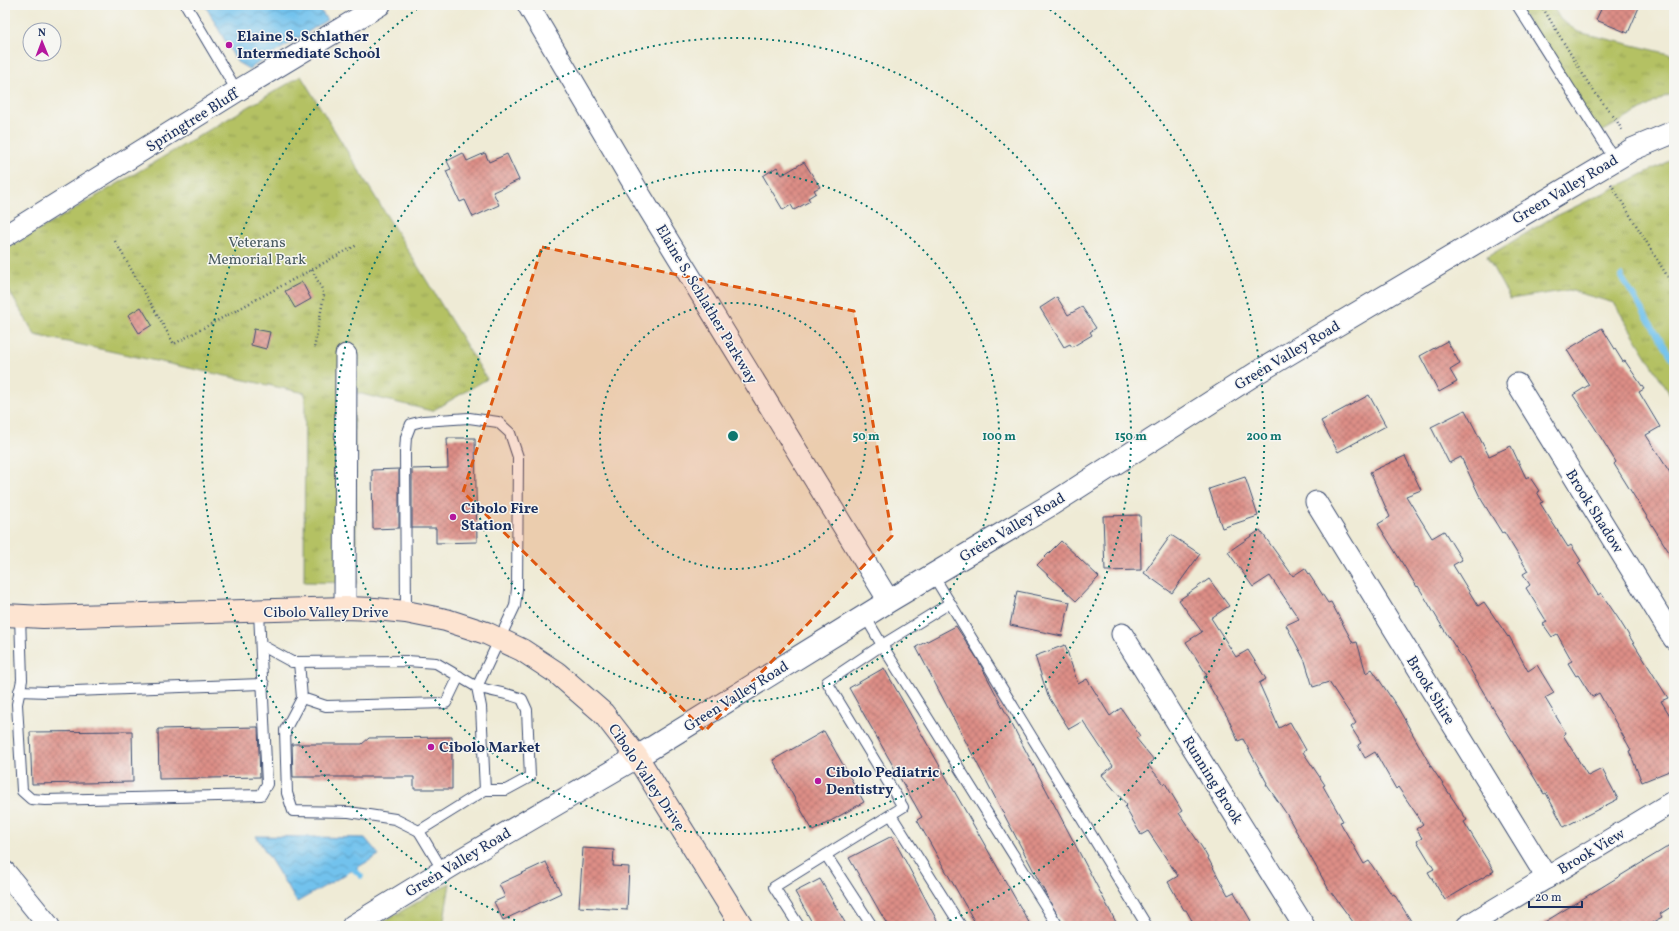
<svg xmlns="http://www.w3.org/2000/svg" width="1679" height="931" font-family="Vollkorn,serif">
<defs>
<pattern id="park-tufts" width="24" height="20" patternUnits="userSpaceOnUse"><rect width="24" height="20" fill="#b4c163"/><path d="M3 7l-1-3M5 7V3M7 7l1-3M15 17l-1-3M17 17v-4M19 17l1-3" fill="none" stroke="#929d55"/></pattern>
<pattern id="water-waves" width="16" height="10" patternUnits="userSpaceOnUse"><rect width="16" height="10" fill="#72c2ed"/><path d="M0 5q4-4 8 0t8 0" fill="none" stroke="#5d9ec3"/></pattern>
<pattern id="building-cross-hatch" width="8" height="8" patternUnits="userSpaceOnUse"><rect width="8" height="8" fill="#dd8e86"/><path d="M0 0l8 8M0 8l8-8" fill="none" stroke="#b27471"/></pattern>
</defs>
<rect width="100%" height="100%" fill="#f6f6f2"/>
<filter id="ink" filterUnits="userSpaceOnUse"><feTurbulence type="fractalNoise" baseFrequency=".025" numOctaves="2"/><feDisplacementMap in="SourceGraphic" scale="8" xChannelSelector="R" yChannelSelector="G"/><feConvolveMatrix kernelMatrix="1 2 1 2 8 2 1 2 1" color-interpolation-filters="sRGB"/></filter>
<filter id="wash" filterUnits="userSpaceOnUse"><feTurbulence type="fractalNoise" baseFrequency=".012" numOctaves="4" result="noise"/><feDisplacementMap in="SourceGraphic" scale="16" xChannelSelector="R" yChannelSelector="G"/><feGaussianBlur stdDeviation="0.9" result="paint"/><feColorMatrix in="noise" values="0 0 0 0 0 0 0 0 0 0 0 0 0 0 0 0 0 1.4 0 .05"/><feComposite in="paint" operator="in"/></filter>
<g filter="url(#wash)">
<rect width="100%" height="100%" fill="#efebd6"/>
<g fill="url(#park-tufts)" stroke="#687860">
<path d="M 1517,5 L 1552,5 L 1560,19 L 1578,32 L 1674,55 L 1674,93 L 1664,97 L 1598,134 Z"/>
<path d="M 301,76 L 487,379 L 432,411 L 353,392 L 357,583 L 304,582 L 305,393 L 35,335 L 5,284 L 5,250 Z"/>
<path d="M 1674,159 L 1674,401 L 1614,303 L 1569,290 L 1510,299 L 1487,257 L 1548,220 Z"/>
<path d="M 450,883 L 443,926 L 376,926 Z"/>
</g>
<g fill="url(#water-waves)" stroke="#4678a6">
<path d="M 205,5 L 317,5 L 327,20 L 249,69 L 237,62 Z"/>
<path d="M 256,836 L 365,838 L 379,855 L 297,902 Z"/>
</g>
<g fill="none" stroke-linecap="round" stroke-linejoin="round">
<g stroke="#72c2ed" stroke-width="5.5">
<path d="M 1621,276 L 1674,361"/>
<path d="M 349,865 L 361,876"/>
</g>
</g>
<g id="blocks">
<g fill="url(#building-cross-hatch)">
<path d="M 1603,5 L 1640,5 L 1628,33 L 1596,20 Z"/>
<path d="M 463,153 L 467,161 L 485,153 L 489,162 L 507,154 L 519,180 L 493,192 L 499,205 L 473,217 L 465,200 L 460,202 L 446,171 L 451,169 L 447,161 Z"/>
<path d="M 804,162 L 820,187 L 814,190 L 816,193 L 808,198 L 810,201 L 794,210 L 791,205 L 783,210 L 763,176 L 777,167 L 782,175 Z"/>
<path d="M 302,282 L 311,299 L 295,308 L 285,291 Z"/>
<path d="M 1057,297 L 1068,315 L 1082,307 L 1096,328 L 1090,332 L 1092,335 L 1072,347 L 1070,344 L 1064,347 L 1040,308 Z"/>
<path d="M 141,307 L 152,325 L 139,333 L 128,315 Z"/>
<path d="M 1602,328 L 1623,362 L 1625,361 L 1644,389 L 1639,392 L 1660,427 L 1646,435 L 1674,479 L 1674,560 L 1614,464 L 1616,462 L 1595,428 L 1573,395 L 1589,385 L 1567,350 Z"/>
<path d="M 254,329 L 270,332 L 266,349 L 251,345 Z"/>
<path d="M 1447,341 L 1460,364 L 1450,370 L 1457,382 L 1439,392 L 1420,356 Z"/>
<path d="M 1369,395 L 1386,426 L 1338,452 L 1321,421 Z"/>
<path d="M 1465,410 L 1489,456 L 1511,446 L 1526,478 L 1529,476 L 1539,491 L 1537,492 L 1543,502 L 1540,503 L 1568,547 L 1571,545 L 1581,561 L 1578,563 L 1598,595 L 1601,593 L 1618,618 L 1668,698 L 1661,701 L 1674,722 L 1674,769 L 1642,782 L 1629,751 L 1631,750 L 1599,693 L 1592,697 L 1578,675 L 1576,676 L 1568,663 L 1572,661 L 1557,634 L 1552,637 L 1543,624 L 1547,622 L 1526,588 L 1530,585 L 1523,574 L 1528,571 L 1504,532 L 1502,533 L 1481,499 L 1461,457 L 1449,463 L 1431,427 Z"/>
<path d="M 447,438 L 475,438 L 477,542 L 436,543 L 436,528 L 412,528 L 412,469 L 448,468 Z"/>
<path d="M 1405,456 L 1421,490 L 1406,496 L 1432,538 L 1444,531 L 1462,560 L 1453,565 L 1478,606 L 1484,602 L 1508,637 L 1509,636 L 1528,671 L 1537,665 L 1554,693 L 1545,698 L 1566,733 L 1563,735 L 1588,776 L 1602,769 L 1618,799 L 1564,827 L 1546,793 L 1544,794 L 1481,688 L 1462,655 L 1461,656 L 1443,628 L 1418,586 L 1417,587 L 1378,524 L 1390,517 L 1370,472 Z"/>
<path d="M 399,469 L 399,528 L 373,529 L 372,470 Z"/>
<path d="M 1245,477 L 1258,516 L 1222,528 L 1209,489 Z"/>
<path d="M 1140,515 L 1141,570 L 1105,571 L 1103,516 Z"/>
<path d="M 1260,530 L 1293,576 L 1305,568 L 1328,603 L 1331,602 L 1353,643 L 1357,642 L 1366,673 L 1372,669 L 1398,708 L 1432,768 L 1467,820 L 1464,822 L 1494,871 L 1445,900 L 1428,872 L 1434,869 L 1417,841 L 1422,838 L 1416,829 L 1423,824 L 1398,787 L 1396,789 L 1375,752 L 1365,758 L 1358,745 L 1361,743 L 1351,727 L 1356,723 L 1329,682 L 1313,687 L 1305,661 L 1286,625 L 1299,619 L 1270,576 L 1253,587 L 1228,552 Z"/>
<path d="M 1171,535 L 1200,554 L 1172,593 L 1144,573 Z"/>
<path d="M 1061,541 L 1099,577 L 1076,601 L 1037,565 Z"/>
<path d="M 1209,579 L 1229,606 L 1211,618 L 1236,657 L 1248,650 L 1266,679 L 1259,683 L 1279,728 L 1290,722 L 1306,750 L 1303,752 L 1325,785 L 1323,786 L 1343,821 L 1340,822 L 1364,864 L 1369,861 L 1392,895 L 1394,894 L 1411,921 L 1404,926 L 1356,926 L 1328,888 L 1286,813 L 1266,784 L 1267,783 L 1243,739 L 1238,741 L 1228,718 L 1204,677 L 1207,675 L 1186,642 L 1202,632 L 1179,600 Z"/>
<path d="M 1017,591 L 1070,602 L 1062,636 L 1010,625 Z"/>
<path d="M 956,626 L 978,660 L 1118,926 L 1064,926 L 1050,902 L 916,647 Z"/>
<path d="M 1065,645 L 1078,684 L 1087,679 L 1110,716 L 1121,708 L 1140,736 L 1136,738 L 1154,760 L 1148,765 L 1164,784 L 1165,783 L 1182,811 L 1179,813 L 1203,849 L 1228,895 L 1234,892 L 1251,921 L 1242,926 L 1195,926 L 1186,910 L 1184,910 L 1168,882 L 1178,876 L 1148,831 L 1141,835 L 1125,807 L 1127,805 L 1102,775 L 1113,766 L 1083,721 L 1069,729 L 1048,696 L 1035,656 Z"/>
<path d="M 884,668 L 1031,926 L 977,926 L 917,820 L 922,817 L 849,688 Z"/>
<path d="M 258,727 L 260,777 L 159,779 L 158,729 Z"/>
<path d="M 132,731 L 133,782 L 32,784 L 30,732 Z"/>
<path d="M 824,731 L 864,802 L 813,831 L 773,760 Z"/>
<path d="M 452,737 L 452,789 L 414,789 L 414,777 L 293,777 L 292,744 L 362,744 L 369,738 Z"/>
<path d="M 892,836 L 940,926 L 888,926 L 849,858 Z"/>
<path d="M 1674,843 L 1674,905 L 1660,914 L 1662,917 L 1646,926 L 1538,926 Z"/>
<path d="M 583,848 L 614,850 L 613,866 L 629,867 L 627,910 L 579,907 Z"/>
<path d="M 546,862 L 561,893 L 503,920 L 494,902 L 505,897 L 499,884 Z"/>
<path d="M 820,879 L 847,926 L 814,926 L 795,892 Z"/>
</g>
</g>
</g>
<g filter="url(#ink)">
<use href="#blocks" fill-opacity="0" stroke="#3b4b70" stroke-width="1"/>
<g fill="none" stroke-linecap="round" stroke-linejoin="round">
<defs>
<g id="service">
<path d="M 186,5 L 237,91"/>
<path d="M 1517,5 L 1615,160"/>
<path d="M 933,575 L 1147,926"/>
<path d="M 950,603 L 882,645 L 1058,926"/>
<path d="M 20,616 L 22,680 L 17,704 L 22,791 L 31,799 L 45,800 L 261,795 L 267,784 L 259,612"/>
<path d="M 261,645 L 292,662 L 407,661 L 436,663 L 477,687 L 515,606 L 517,589 L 518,457 L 510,433 L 498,422 L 469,418 L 423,421 L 411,424 L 406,437 L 405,452 L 406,612"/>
<path d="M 299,662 L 302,698 L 285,730 L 287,793 L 293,811 L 349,812 L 395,819 L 419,831"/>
<path d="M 19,691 L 48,692 L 264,684"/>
<path d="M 302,698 L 326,706 L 446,703 L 459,676"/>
<path d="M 891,815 L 961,926"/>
<path d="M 826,855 L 872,926"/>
<path d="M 443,871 L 419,831 L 485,790 L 506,790 L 530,777 L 527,710 L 522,699 C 508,693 493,692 477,687 L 481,707 L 485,790"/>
<path d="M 799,926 L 774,887 L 903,807 L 827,682 L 882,645 L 865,616"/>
</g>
<g id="minor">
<path d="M 528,5 L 639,193 L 889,601"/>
<path d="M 5,236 L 237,91 L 380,5"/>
<path d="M 1517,384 L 1674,639"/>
<path d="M 1316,502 L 1547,878"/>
<path d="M 345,608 L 346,355"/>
<path d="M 1122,634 L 1304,926"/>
<path d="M 5,872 L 49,926"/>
<path d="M 1467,926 L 1674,801"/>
</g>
<path id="tertiary" d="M 353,926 L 464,858 L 637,757 L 889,601 L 1052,504 L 1258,372 L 1633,149 L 1674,132"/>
<path id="secondary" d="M 5,615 L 43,617 L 345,608 L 375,609 L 406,612 L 446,620 L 486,633 L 522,650 L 557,673 L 603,713 L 637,757 L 742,926"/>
</defs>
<use href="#service" stroke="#3b4b70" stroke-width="12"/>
<use href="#minor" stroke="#3b4b70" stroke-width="23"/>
<use href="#tertiary" stroke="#3b4b70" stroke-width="24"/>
<use href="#secondary" stroke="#3b4b70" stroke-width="24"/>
<g stroke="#3b4b70" stroke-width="2.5" stroke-dasharray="1 3" stroke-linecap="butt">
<path d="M 1541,5 L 1590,86 L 1617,121 L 1623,132"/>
<path d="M 1611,184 L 1674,287"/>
<path d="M 115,241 L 174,344 L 357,245"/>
<path d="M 312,270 L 321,287 L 324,295 L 314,349"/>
</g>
<use href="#service" stroke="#fff" stroke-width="10"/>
<use href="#minor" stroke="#fff" stroke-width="21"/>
<use href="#tertiary" stroke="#fff" stroke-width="22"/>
<use href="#secondary" stroke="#fde4d1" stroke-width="22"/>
</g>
</g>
<path fill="#de5710" fill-opacity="0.2" stroke="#de5710" stroke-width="3" stroke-dasharray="8 5" stroke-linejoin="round" d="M 542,247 L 854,311 L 892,536 L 705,731 L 463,492 Z"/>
<g fill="none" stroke="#0f766e" stroke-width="2" stroke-dasharray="2 4">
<circle cx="733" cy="436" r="133"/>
<circle cx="733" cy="436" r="266"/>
<circle cx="733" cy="436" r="398"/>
<path d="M526 925A531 531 0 0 1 421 6M1045 6A531 531 0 0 1 940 925"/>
</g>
<g fill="#b5179e" stroke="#f6f6f2" stroke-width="1.5">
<circle cx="229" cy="45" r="4"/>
<circle cx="453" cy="517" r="4"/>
<circle cx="431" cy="747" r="4"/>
<circle cx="818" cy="781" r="4"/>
</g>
<g text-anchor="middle" stroke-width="3" stroke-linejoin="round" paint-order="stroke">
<g font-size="15" font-weight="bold" fill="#1b2f5e" stroke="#f6f6f2" text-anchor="start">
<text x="237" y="41">Elaine S. Schlather<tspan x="237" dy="17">Intermediate School</tspan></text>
<text x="461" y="513">Cibolo Fire<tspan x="461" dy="17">Station</tspan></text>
<text x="439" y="752">Cibolo Market</text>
<text x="826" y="777">Cibolo Pediatric<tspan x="826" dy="17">Dentistry</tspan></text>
</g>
<g font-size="15" fill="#1b2f5e" stroke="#f6f6f2">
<text transform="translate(192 120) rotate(-32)" y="5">Springtree Bluff</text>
<text transform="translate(1565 189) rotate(-31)" y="5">Green Valley Road</text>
<text transform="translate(707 304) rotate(59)" y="5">Elaine S. Schlather Parkway</text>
<text transform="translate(1287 355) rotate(-31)" y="5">Green Valley Road</text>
<text transform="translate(1595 511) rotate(58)" y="5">Brook Shadow</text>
<text transform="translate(1012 527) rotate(-31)" y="5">Green Valley Road</text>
<text x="326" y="617">Cibolo Valley Drive</text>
<text transform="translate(1431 690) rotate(58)" y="5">Brook Shire</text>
<text transform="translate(736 696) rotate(-32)" y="5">Green Valley Road</text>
<text transform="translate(647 777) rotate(56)" y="5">Cibolo Valley Drive</text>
<text transform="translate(1213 780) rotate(58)" y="5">Running Brook</text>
<text transform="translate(1591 851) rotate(-31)" y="5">Brook View</text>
<text transform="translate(458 862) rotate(-31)" y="5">Green Valley Road</text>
</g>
<g font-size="15" fill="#495b60" stroke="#f6f6f2">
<text x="257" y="247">Veterans<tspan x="257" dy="17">Memorial Park</tspan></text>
</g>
</g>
<circle cx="733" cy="436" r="6" fill="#0f766e" stroke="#f6f6f2" stroke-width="2"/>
<g font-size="12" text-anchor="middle" font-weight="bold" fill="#0f766e" stroke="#f6f6f2" stroke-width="3" stroke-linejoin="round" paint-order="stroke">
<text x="866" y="440">50 m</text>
<text x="999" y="440">100 m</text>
<text x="1131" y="440">150 m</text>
<text x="1264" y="440">200 m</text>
</g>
<rect width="1679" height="931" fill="none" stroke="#f6f6f2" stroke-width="20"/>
<g transform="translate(42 42) rotate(359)"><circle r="19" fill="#f6f6f2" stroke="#9ea6b7"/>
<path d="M0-3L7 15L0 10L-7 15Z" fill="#b5179e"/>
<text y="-6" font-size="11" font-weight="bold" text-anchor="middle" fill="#1b2f5e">N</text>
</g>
<path d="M1529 901v6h53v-6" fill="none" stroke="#1b2f5e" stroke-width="2"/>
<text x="1535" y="901" font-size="12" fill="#1b2f5e" stroke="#f6f6f2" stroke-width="3" paint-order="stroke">20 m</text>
</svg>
